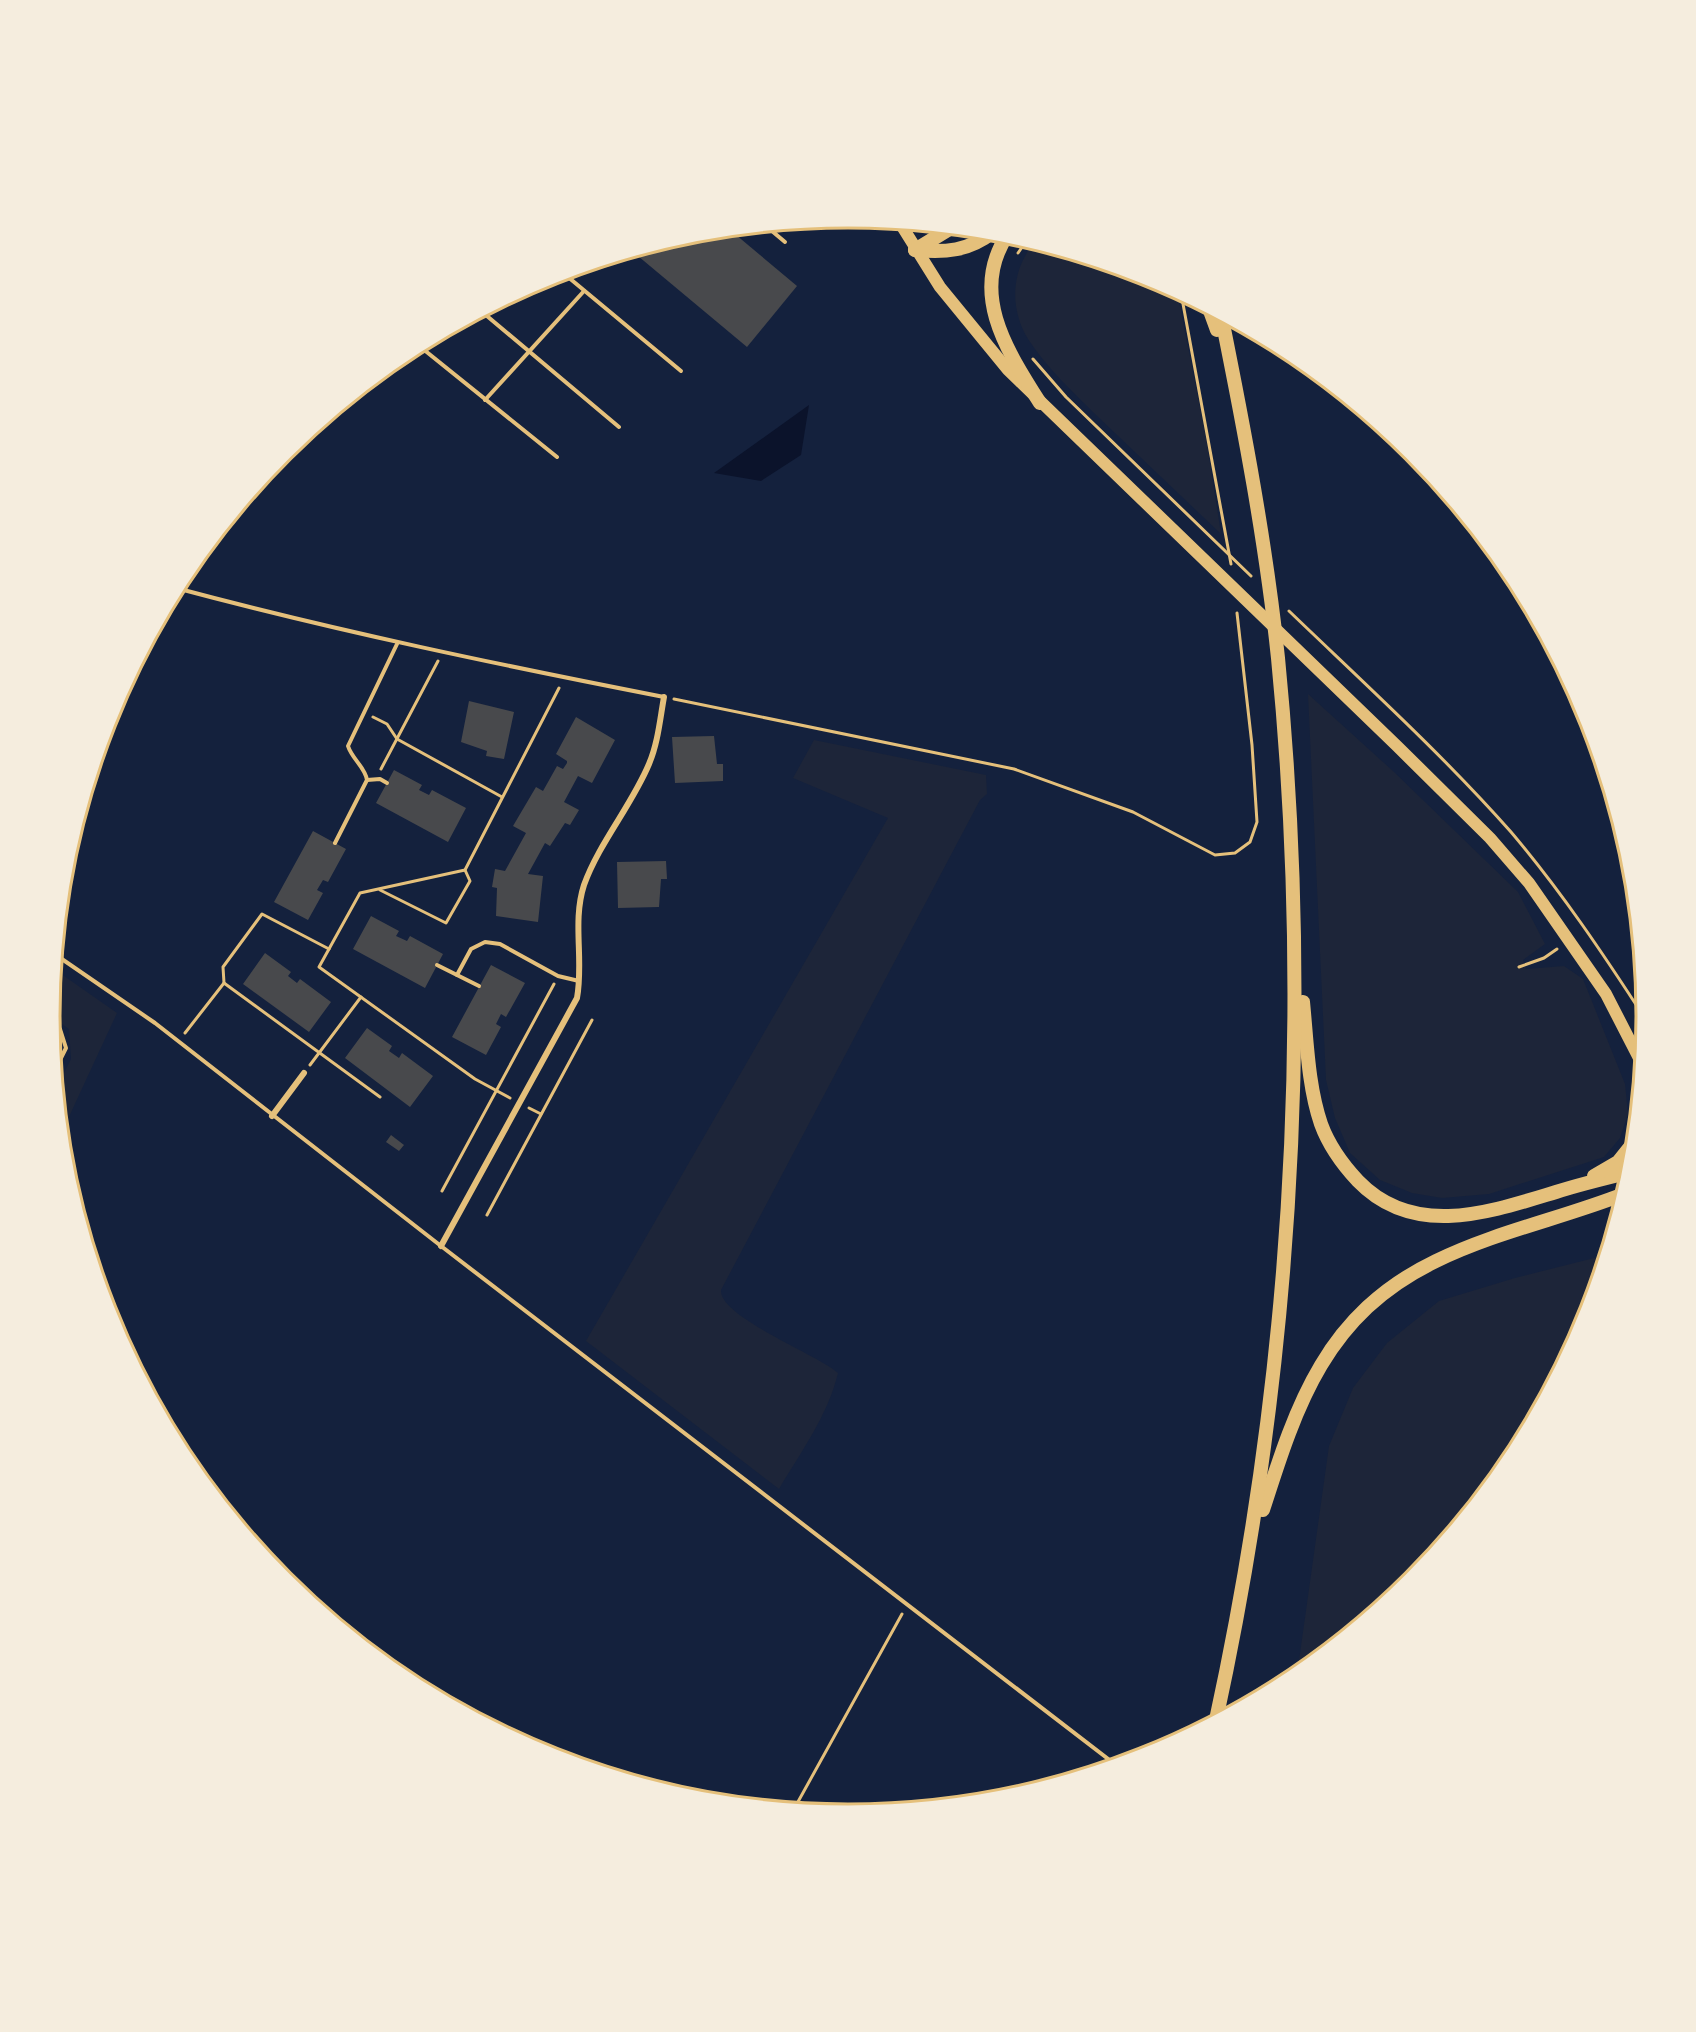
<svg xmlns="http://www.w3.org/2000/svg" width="1696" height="2032" font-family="Literata,serif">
<rect width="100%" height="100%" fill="#14213d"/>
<g fill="#1d2539">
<path d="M 1035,242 L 1154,278 L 1177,291 L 1206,438 L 1221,534 C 1179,494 1137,454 1095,414 C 1072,391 1046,367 1028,339 C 1009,308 1011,269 1035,242 Z"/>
<path d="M 1308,694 L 1394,772 L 1518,892 L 1545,944 L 1523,960 L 1526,969 L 1564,966 L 1583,979 L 1625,1084 L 1628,1114 L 1620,1138 L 1604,1157 L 1489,1194 L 1442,1198 L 1412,1193 L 1380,1180 L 1350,1153 L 1335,1118 L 1326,1080 Z"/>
<path d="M 814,740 L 986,775 L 987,794 L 980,800 L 721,1290 C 719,1317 817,1354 838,1373 C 828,1415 801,1452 779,1489 L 586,1341 L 888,818 L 793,778 Z"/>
<path d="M 54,969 L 117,1013 L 61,1134 L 57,1087 L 71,1059 L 69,1029 L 50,1016 Z"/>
<path d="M 1606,1255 L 1586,1322 L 1512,1460 L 1412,1581 L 1297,1675 L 1329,1446 L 1353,1388 L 1387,1343 L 1439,1301 L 1515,1278 Z"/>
</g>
<path fill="#0b132b" d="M 809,405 L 801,455 L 761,481 L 714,473 Z"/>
<g fill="#48494c">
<path d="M 729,229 L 797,286 L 747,347 L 632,251 L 693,233 Z"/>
<path d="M 469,701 L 514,712 L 504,759 L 486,756 L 487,751 L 461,742 Z"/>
<path d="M 576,717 L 615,740 L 592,783 L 578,776 L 564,802 L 579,810 L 570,825 L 565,823 L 550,846 L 545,843 L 528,874 L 543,876 L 538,922 L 496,916 L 497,888 L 492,887 L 495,869 L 505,871 L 526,833 L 513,826 L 536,787 L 543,791 L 557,766 L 563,769 L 567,763 L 567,761 L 556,754 Z"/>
<path d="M 714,736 L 717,764 L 723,764 L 723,781 L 675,783 L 672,737 Z"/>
<path d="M 394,770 L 422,785 L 419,790 L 429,795 L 432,790 L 466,808 L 448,842 L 376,803 Z"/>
<path d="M 313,831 L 346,849 L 328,882 L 323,880 L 317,890 L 323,893 L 308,920 L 274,902 Z"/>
<path d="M 666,861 L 667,879 L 661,879 L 659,907 L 618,908 L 617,862 Z"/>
<path d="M 371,916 L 399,931 L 396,936 L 407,941 L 410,936 L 443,954 L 425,988 L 353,949 Z"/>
<path d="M 265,953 L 291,972 L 288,976 L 297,983 L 300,979 L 331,1002 L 309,1032 L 243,984 Z"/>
<path d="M 491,965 L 525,983 L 506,1017 L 501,1014 L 496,1024 L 501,1027 L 486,1055 L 452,1037 Z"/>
<path d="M 367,1028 L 392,1046 L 389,1051 L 399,1058 L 402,1053 L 433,1076 L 410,1107 L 345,1058 Z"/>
<path d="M 391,1135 L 404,1145 L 399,1151 L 386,1142 Z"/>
</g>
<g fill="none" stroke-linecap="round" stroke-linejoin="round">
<g stroke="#e5c07b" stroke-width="3">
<path d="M 1018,253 L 1027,240"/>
<path d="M 1181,293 L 1231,564"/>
<path d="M 1033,359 L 1066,397 L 1251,576"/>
<path d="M 1289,611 C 1364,683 1442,754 1511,832 C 1561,891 1604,955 1646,1020"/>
<path d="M 674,699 L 1014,769 L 1133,812 L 1215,855 L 1235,853 L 1250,842 L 1257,822 L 1252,745 L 1237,613"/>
<path d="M 373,717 L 387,724 L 397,739 L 502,797"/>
<path d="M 381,769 L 438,661"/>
<path d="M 380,890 L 446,923 L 470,881 L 465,870"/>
<path d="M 1519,967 L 1544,958 L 1557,949"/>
<path d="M 224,983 L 223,967 L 262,914 L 329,949"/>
<path d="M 185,1033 L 224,983 L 380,1097"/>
<path d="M 310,1065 L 361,997"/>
<path d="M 510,1098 L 475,1079 L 319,967 L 360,893 L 465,870 L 559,688"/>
<path d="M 529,1108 L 541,1114"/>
<path d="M 442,1191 L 554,984"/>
<path d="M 487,1215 L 592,1020"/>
<path d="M 794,1809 L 902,1614"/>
</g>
<g stroke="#e5c07b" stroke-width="4">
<path d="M 766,226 L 785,242"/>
<path d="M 562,272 L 681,371"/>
<path d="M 481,311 L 619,427"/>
<path d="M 418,345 L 557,457"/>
<path d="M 485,400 L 584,291"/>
<path d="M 176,588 C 337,631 500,665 664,697"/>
<path d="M 367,780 L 380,779 L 387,783"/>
<path d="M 335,843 L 367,780 C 365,767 352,759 348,746 L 397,644"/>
<path d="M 56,955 L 155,1023 L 441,1246 L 1116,1765"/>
<path d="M 437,965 L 479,986"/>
<path d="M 457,975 L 471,949 L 485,942 L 500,944 L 558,976 L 579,981"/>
<path d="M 50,1024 L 60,1029 L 66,1048 L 55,1070"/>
</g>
<g stroke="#e5c07b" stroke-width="6">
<path d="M 272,1116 L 304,1073"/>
<path d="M 441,1246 L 577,998 C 584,960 572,922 584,885 C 599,843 632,805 649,764 C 658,743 660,719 664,697"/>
</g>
<path stroke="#e5c07b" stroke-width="12" d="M 900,223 L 940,287 L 1008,370 L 1397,746 L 1490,838 L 1529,883 L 1606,994 L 1642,1064"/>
<g stroke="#e5c07b" stroke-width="14">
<path d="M 1008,234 C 968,293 1008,352 1040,403"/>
<path d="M 915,250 C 945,253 969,251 993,232"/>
<path d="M 915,250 L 951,228"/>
<path d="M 1209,308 L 1217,330"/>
<path d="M 1303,1002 C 1307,1042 1308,1086 1321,1124 C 1329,1146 1343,1165 1358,1181 C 1414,1239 1490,1212 1556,1192 C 1581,1184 1606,1178 1631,1172"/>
<path d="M 1594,1176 L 1618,1162 L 1634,1142"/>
<path d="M 1263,1510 C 1297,1403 1326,1314 1436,1261 C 1495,1232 1563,1218 1624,1194"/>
<path d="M 1216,1720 C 1292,1370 1313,1015 1278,658 C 1266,543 1244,428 1221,314"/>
</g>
</g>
<path d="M0 0H1696V2032H0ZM60 1016a788 788 0 1 1 1576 0a788 788 0 1 1-1576 0Z" fill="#f5edde" fill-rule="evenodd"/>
<path fill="none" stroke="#e5c07b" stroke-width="3" d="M60 1016a788 788 0 1 1 1576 0a788 788 0 1 1-1576 0Z"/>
</svg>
